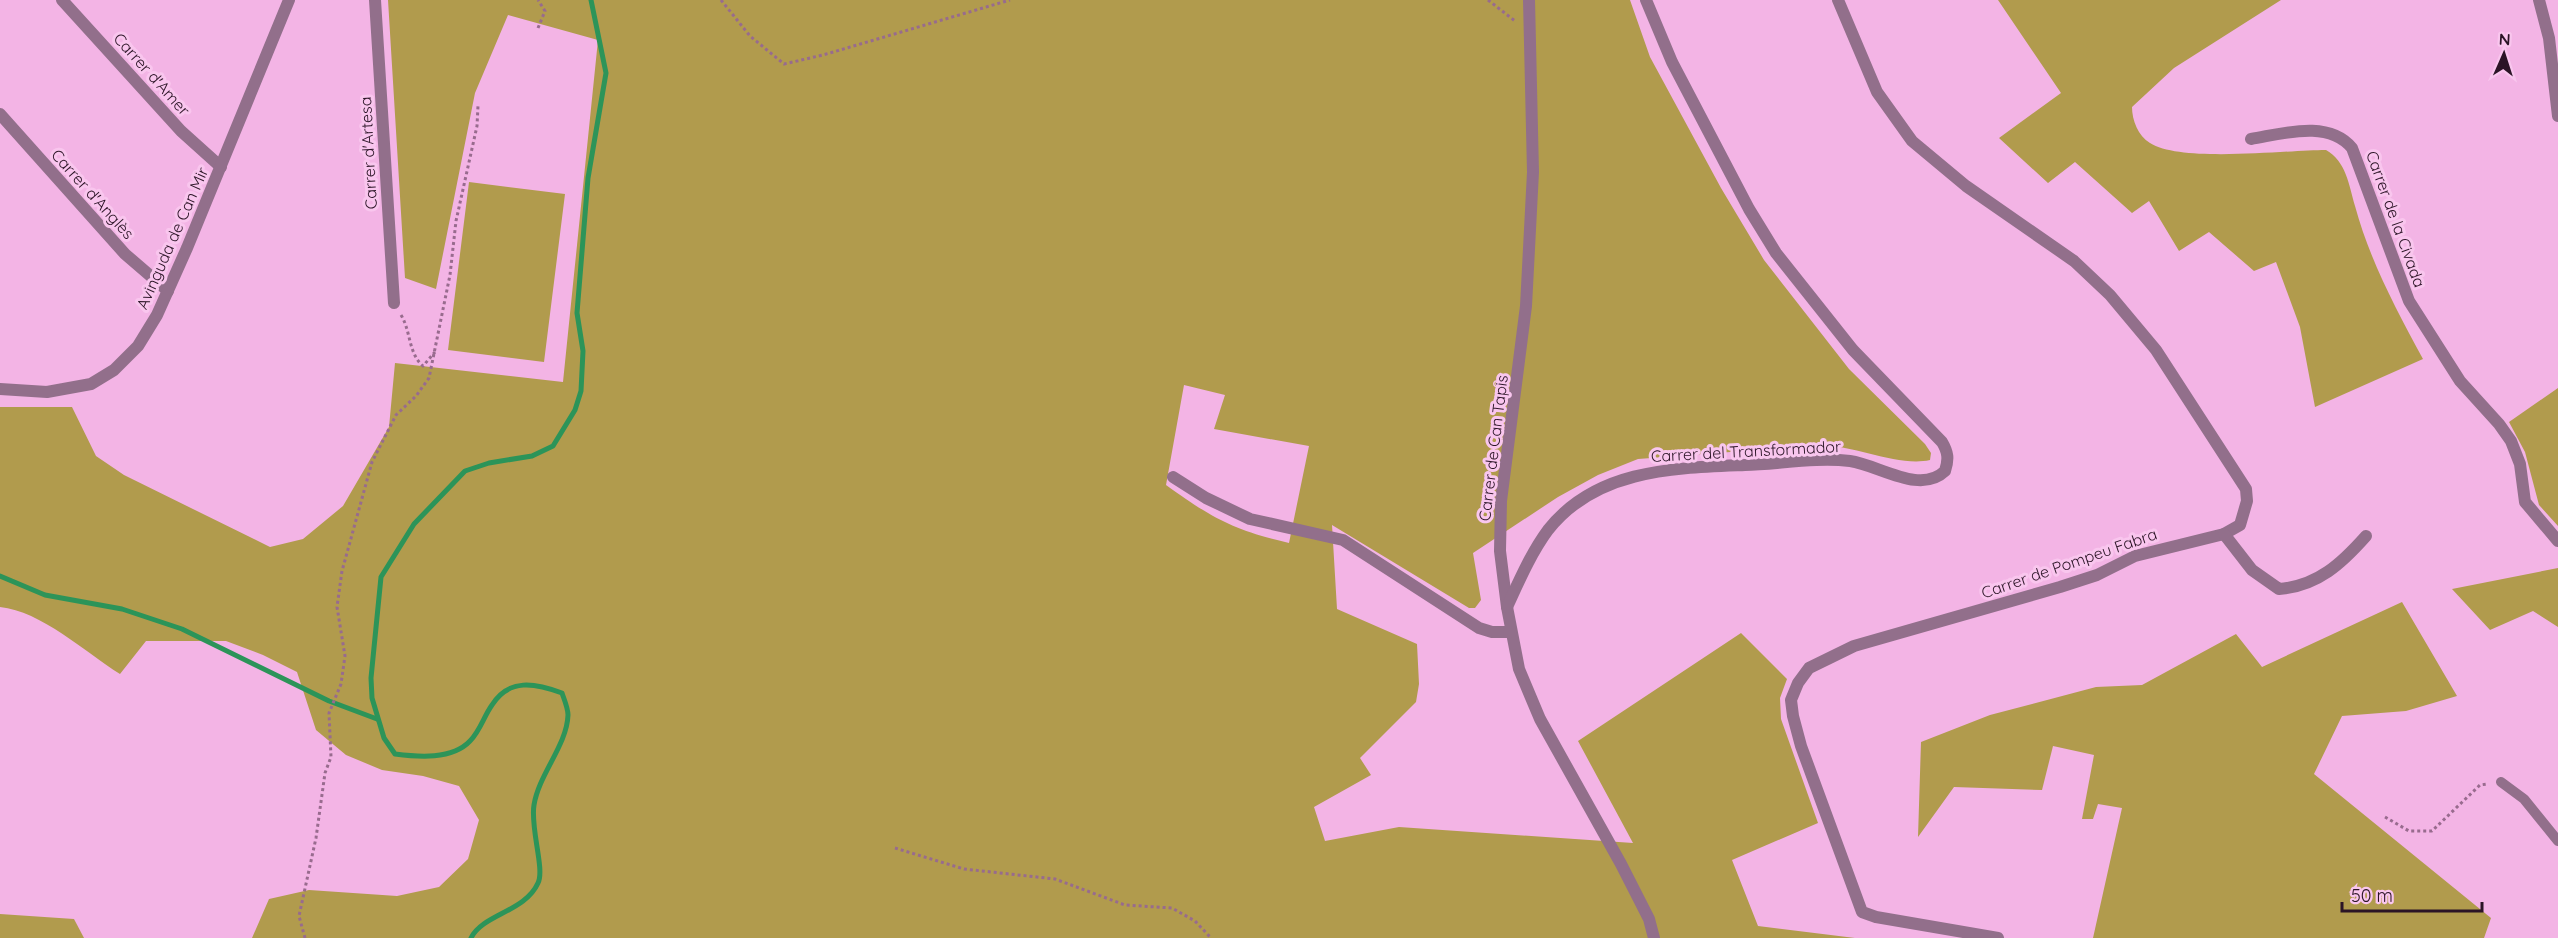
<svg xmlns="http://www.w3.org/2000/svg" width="2558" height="938" font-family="Quicksand,sans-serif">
<rect width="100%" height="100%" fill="#f3b4e5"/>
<g fill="#b19b4d" fill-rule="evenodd">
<path d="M 388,0 L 1630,0 L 1650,57 L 1721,188 L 1764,260 L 1849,369 L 1925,444 L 1931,453 L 1930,460 C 1899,467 1856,446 1822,445 L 1638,459 L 1598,475 L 1558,497 L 1473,553 L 1481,600 L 1475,608 L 1469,608 L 1332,525 L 1337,609 L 1417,644 L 1419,684 L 1416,702 L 1360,758 L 1371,775 L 1314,807 L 1325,841 L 1399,827 L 1633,843 L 1578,741 L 1741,633 L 1787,679 L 1780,698 L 1781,719 L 1818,823 L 1732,860 L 1758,926 L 1855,938 L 252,938 L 269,899 L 309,890 L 397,896 L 439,887 L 468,859 L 479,820 L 459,786 L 423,776 L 382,770 L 346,755 L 316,730 L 297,672 L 263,655 L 226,641 L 146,641 L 120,674 C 85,652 41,611 0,607 L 0,407 L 72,407 L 96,456 L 124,475 L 270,547 L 303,539 L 343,506 L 389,427 L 395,363 L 563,382 L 598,40 L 508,15 L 475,93 L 436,289 L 405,278 ZM 1184,385 L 1225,395 L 1214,429 L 1309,446 L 1289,543 C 1233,530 1212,518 1166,485 Z"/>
<path d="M 1998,0 L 2281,0 L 2174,68 L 2132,107 C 2132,120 2138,136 2150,143 C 2181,163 2286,150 2326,150 C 2346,161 2349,185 2355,206 C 2370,261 2396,309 2423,359 L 2315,407 L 2300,327 L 2276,262 L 2254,271 L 2209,232 L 2179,251 L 2149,201 L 2132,213 L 2075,162 L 2048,183 L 1999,138 L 2061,93 Z"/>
<path d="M 469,182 L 565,194 L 544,362 L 448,350 Z"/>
<path d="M 2558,388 L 2558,526 L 2539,505 L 2525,452 L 2509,422 Z"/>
<path d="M 2558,568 L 2558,627 L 2533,611 L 2490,630 L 2452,589 Z"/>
<path d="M 2402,602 L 2457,696 L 2406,711 L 2342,716 L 2314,774 L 2491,918 L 2484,938 L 2093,938 L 2122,808 L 2098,804 L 2093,819 L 2082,819 L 2094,755 L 2053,746 L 2042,790 L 1954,787 L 1918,837 L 1921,742 L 1990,715 L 2096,687 L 2142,685 L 2236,634 L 2262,667 Z"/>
<path d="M 0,914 L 74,919 L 84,938 L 0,938 Z"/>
</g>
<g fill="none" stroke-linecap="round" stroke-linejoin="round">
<g stroke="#2c9459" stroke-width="5">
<path d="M 0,576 L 45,595 L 122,609 L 182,629 L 329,701 L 377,719"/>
<path d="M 471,938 C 483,914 525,912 538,883 C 545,869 530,828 534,805 C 539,774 567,745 568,715 C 568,708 564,699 562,693 C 535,683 509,678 492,705 C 484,716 480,731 470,741 C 452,760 418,757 395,754 L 384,738 L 372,698 L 371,678 L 381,577 L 414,524 L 465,471 L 489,463 L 532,456 L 553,446 L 575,410 L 581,391 L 583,351 L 577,313 L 588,178 L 606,73 L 591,0"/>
</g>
<g stroke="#986b8e" stroke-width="3" stroke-dasharray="3 3" stroke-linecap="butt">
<path d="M 721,0 L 750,36 L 784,64 L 823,55 L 1010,0"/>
<path d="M 1488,0 L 1515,21"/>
<path d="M 538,28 L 545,11 L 538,0"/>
<path d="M 401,315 C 411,331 408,353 423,366 L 435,352"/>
<path d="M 2385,817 L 2409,831 L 2432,831 L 2480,785 L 2487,784"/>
<path d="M 895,848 L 964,869 L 1055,879 L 1125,905 L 1172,908 L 1195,921 L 1211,938"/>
<path d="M 305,938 L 299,916 L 316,838 L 325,773 L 331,757 L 329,713 L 341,684 L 345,656 L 337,607 L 342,571 L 372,462 L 396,415 L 416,396 L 429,378 L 450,275 L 456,221 L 477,126 L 478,106"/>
</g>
<path stroke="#926f8b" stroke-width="10" d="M 2501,782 L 2524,799 L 2558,841"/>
<g stroke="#926f8b" stroke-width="12">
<path d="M 62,0 L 181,131 L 221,167"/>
<path d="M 375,0 L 394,303"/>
<path d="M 1529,0 L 1533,172 L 1526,306 L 1501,501 L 1500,551 L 1507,607 L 1519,669 L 1540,719 L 1621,864 L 1649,919 L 1654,938"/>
<path d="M 1838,0 L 1877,92 L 1912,141 L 1966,186 L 2074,261 L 2110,295 L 2156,350 L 2246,489 L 2247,501 L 2240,525 L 2224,534 L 2135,556 L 2097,575 L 2060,587 L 1854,646 L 1809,668 L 1798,683 L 1791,700 L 1793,716 L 1801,746 L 1862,912 L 1876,917 L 1998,938"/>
<path d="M 2539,0 L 2549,38 L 2558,116"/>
<path d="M 0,114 L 125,254 L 168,291"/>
<path d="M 2251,139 C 2282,134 2328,119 2352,148 L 2409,301 L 2460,381 L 2499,424 L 2511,441 L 2520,464 L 2525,502 L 2558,541"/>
<path d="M 0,389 L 47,392 L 91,384 L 114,370 L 138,346 L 157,315 L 187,248 L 289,0"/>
<path d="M 1173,477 L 1206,498 L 1250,519 L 1343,540 L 1479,628 L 1492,632 L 1511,632"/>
<path d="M 2224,534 L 2252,570 L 2279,589 C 2318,586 2342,563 2366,536"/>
<path d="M 1507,607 C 1519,581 1531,553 1548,530 C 1596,469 1674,468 1745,465 C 1779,464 1816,457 1850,461 C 1879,465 1920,495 1945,471 C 1949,459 1948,452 1942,442 L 1853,350 L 1776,253 L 1749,209 L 1672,62 L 1646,0"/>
</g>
</g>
<g text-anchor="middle" stroke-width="6" stroke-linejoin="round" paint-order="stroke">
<g font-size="16" fill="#2b1426" stroke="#f9c6ee">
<text transform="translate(152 74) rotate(48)" y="6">Carrer d'Amer</text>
<text transform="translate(368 153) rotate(-93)" y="6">Carrer d'Artesa</text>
<text transform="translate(93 194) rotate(48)" y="6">Carrer d'Anglès</text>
<text transform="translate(2396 219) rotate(70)" y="6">Carrer de la Civada</text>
<text transform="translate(172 238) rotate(-66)" y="6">Avinguda de Can Mir</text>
<text transform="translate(1493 448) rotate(-83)" y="6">Carrer de Can Tapis</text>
<text transform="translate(1746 451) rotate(-3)" y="6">Carrer del Transformador</text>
<text transform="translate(2069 563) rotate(-19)" y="6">Carrer de Pompeu Fabra</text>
</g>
</g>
<g transform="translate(2504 54) rotate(3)" stroke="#f9c6ee" stroke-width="4.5" paint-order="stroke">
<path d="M0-4.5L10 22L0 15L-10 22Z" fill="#2b1426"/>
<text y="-9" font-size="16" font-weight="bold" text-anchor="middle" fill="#2b1426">N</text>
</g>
<path d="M2342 902v9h140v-9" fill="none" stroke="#2b1426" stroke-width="3"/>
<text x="2351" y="902" font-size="18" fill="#2b1426" stroke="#f9c6ee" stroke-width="4.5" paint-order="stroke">50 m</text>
</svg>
